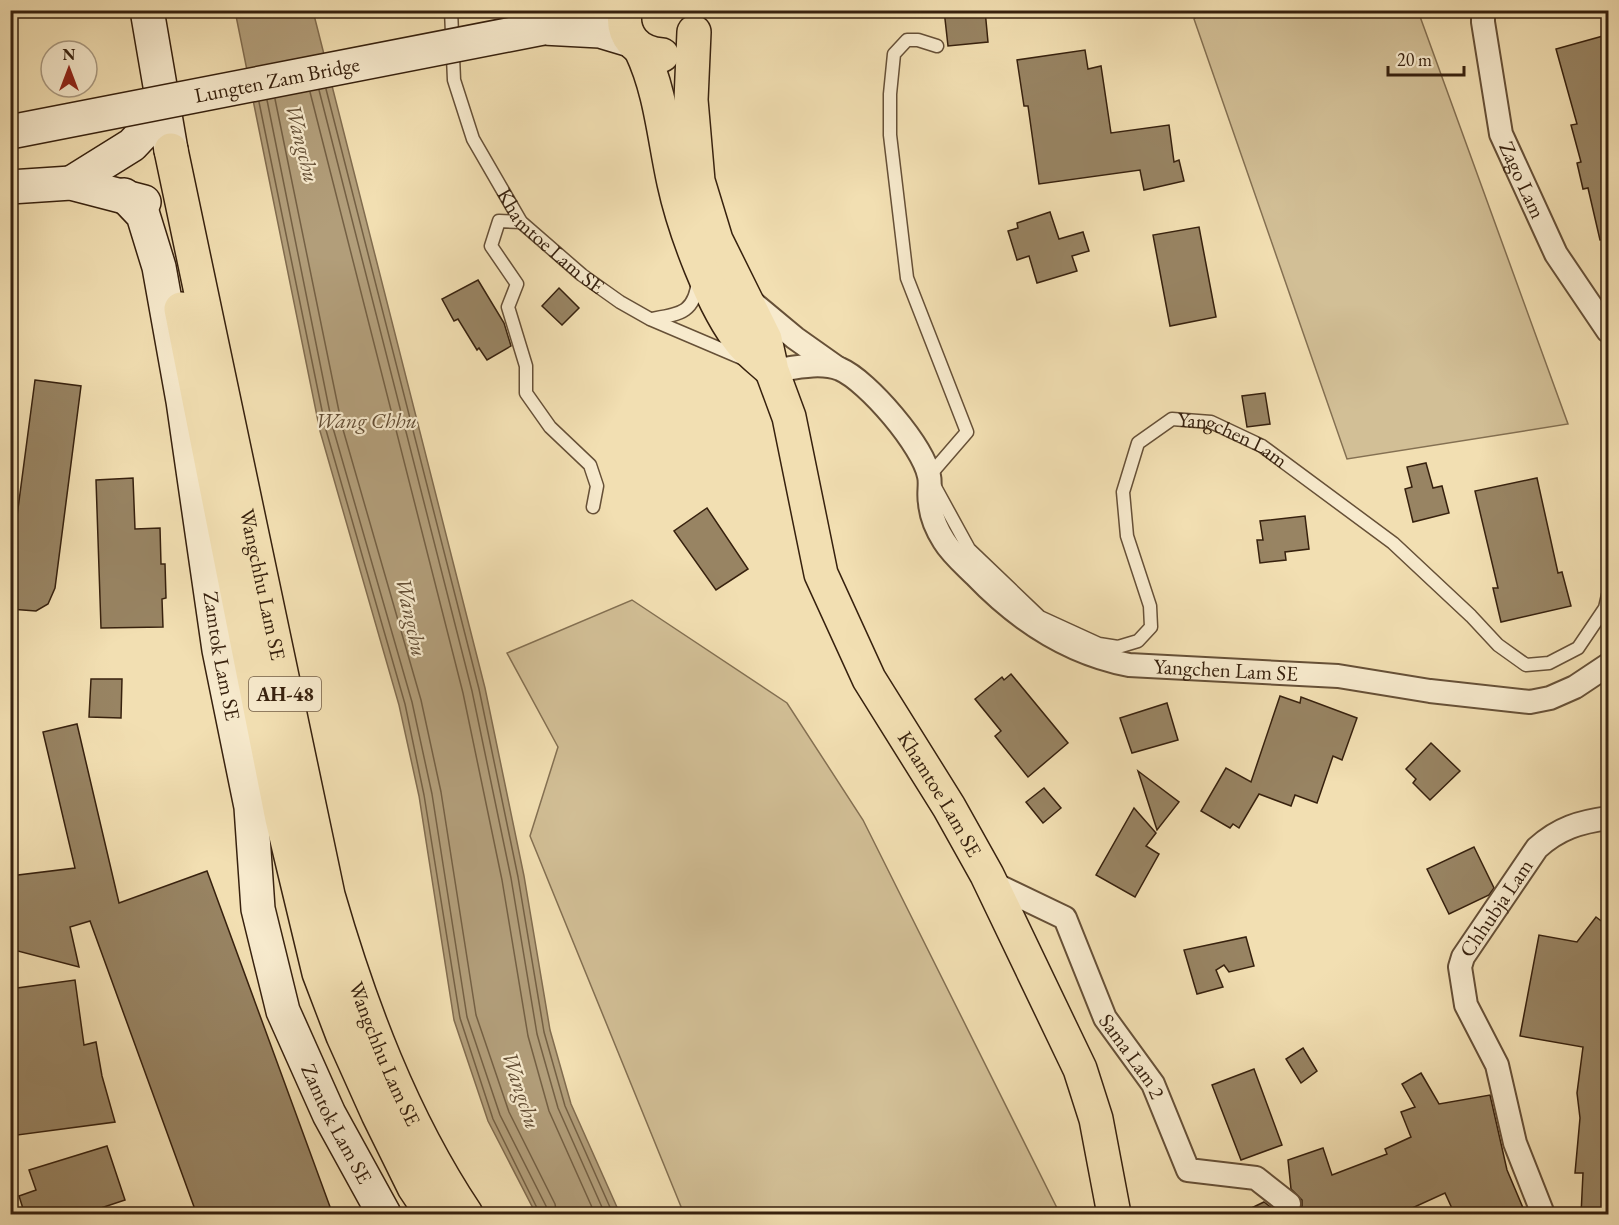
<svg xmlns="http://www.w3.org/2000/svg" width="1619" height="1225" font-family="'EB Garamond',serif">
<rect width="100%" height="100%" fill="#f2dfb2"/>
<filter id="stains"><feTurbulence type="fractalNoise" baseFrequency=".00333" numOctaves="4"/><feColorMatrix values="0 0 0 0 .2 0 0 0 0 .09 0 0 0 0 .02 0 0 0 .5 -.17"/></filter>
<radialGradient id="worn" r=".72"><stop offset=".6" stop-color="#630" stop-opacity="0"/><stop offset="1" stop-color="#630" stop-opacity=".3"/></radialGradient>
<g fill="#d2bf96" stroke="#847052" stroke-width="1.5">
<path d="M 1204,10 L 1418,11 L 1568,424 L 1347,459 L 1194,19 Z"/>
<path d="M 632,600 L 787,703 L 863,820 L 1060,1214 L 684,1214 L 530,836 L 558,747 L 507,653 Z"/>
</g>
<path fill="#b29e7a" stroke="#816c4f" stroke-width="1.5" d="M 235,11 L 313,11 L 485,688 L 524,876 L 550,1030 L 571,1104 L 620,1214 L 536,1214 L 488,1121 L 454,1020 L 419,796 L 399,705 L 320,431 Z"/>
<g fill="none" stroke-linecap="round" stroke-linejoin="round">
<g stroke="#746044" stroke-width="1.5">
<path d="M 326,89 L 479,689 L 518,877 L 544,1032 L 565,1106 L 613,1214"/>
<path d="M 319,90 L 472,691 L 511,878 L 537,1034 L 558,1108 L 605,1214"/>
<path d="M 310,92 L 463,693 L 502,880 L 528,1036 L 549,1111 L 595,1214"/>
<path d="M 275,99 L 342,426 L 421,700 L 441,792 L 476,1015 L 509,1112 L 555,1204 L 557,1214"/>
<path d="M 267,100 L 333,428 L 412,702 L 432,794 L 467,1017 L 500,1115 L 546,1206 L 548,1214"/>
<path d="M 259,102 L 326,430 L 405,704 L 424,795 L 460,1018 L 493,1119 L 540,1214"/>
</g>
</g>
<g fill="#988463" stroke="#37210e" stroke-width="1.5">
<path d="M 944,10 L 985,10 L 988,42 L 948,46 Z"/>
<path d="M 1603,36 L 1608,56 L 1608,239 L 1600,240 L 1588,188 L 1583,189 L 1577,163 L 1581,162 L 1571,125 L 1577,124 L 1556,49 Z"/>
<path d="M 1085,50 L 1088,69 L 1101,66 L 1111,133 L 1169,125 L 1174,162 L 1179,160 L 1184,181 L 1144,190 L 1140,170 L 1039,184 L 1028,106 L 1024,106 L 1017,60 Z"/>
<path d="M 1050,212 L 1059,239 L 1083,232 L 1089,251 L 1072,256 L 1077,271 L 1037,283 L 1029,256 L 1017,260 L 1008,231 L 1018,228 L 1017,223 Z"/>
<path d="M 1199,227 L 1216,317 L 1170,326 L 1153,235 Z"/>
<path d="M 478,280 L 504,323 L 511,346 L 487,360 L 479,348 L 477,350 L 458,319 L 454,321 L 442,299 Z"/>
<path d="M 559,288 L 579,308 L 562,325 L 542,306 Z"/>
<path d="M 35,380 L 81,386 L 55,588 L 48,604 L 36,611 L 10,609 L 10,569 Z"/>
<path d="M 1265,393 L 1270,424 L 1247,427 L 1242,396 Z"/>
<path d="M 1426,463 L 1433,488 L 1442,486 L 1449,513 L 1413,522 L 1405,489 L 1412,487 L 1407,467 Z"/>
<path d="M 133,478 L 135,529 L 160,528 L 161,564 L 165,564 L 166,598 L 162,599 L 163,627 L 101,628 L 96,480 Z"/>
<path d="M 1537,478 L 1558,573 L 1562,572 L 1571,606 L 1501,622 L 1493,588 L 1498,588 L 1475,491 Z"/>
<path d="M 707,508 L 748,569 L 716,590 L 674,531 Z"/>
<path d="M 1305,516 L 1309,549 L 1285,552 L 1286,560 L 1260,563 L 1257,540 L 1263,540 L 1260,521 Z"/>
<path d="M 1011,674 L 1068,743 L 1028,777 L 995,736 L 1001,731 L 975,699 L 1002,677 L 1004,680 Z"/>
<path d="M 91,679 L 122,679 L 121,718 L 89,717 Z"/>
<path d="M 1280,696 L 1300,703 L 1301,697 L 1357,718 L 1342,760 L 1333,756 L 1317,803 L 1295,795 L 1291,806 L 1259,794 L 1239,828 L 1233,824 L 1230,828 L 1201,811 L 1226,768 L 1251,782 Z"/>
<path d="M 1167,703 L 1178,740 L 1132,753 L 1120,718 Z"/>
<path d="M 77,724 L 119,903 L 207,871 L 333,1215 L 197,1215 L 90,921 L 70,927 L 79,967 L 10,949 L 10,876 L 75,868 L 43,732 Z"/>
<path d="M 1431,743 L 1460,771 L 1430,800 L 1413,783 L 1416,779 L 1406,769 Z"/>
<path d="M 1138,771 L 1179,802 L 1157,830 Z"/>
<path d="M 1044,788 L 1061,808 L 1043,823 L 1026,802 Z"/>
<path d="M 1134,808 L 1156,833 L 1146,846 L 1159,854 L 1135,897 L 1096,875 Z"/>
<path d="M 1474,847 L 1494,888 L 1489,895 L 1449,914 L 1427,869 Z"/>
<path d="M 1596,917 L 1608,926 L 1608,1215 L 1581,1215 L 1583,1173 L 1575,1173 L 1580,1118 L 1577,1093 L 1583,1047 L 1520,1036 L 1539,935 L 1577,942 Z"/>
<path d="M 1246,937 L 1254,966 L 1229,972 L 1224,965 L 1216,970 L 1223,987 L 1197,994 L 1184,950 Z"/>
<path d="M 75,980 L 84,1045 L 96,1042 L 102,1076 L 115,1122 L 10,1136 L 10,989 Z"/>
<path d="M 1303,1048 L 1317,1071 L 1301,1083 L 1286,1059 Z"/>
<path d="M 1254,1069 L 1282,1145 L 1241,1160 L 1212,1085 Z"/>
<path d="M 1421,1073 L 1439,1104 L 1490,1095 L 1507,1170 L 1526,1215 L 1455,1215 L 1445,1193 L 1397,1215 L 1297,1215 L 1302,1206 L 1302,1200 L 1291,1189 L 1288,1160 L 1323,1148 L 1332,1175 L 1387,1154 L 1385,1149 L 1411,1137 L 1401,1112 L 1415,1107 L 1402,1084 Z"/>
<path d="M 107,1146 L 125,1200 L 80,1215 L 25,1215 L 19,1196 L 36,1190 L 29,1170 Z"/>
<path d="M 1264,1202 L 1281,1215 L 1237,1215 Z"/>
</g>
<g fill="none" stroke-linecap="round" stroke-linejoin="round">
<defs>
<g id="service">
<path id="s1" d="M 451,10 L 454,80 L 473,139 L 521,222 L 582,275 L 620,302 L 650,319 L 744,359"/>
<path id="s2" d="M 937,46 L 918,40 L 907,40 L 894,54 L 890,94 L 890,135 L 907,278 L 967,432 L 929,476 L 969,549 L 1040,617 L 1099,644 L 1118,647 L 1138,641 L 1151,627 L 1150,606 L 1127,536 L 1123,492 L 1138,443 L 1172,419 L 1211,422 L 1262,446 L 1393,543 L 1471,616 L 1498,645 L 1526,665 L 1549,663 L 1578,648 L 1605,608 L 1608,595"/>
<path d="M 521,222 L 499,221 L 491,246 L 517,284 L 508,307 L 526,366 L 526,393 L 550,427 L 590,465 L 597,486 L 593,507"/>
<path d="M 651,319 C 680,314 695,313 698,280"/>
</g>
<g id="minor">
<path id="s3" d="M 1483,10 L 1483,22 L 1501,134 L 1556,254 L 1608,331"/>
<path d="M 753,303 L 795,338 L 836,367"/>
<path id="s4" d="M 772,371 C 793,368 820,361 840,369 C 868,381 923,446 929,476 C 931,484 928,494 930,503 C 931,517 937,530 944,541 C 952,554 964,564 975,575 C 1018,620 1067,653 1129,665 L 1338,676 L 1430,691 L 1530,702 L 1550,698 L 1575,687 L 1608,665"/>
<path id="s5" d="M 990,882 L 1065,918 L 1105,1018 L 1153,1084 L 1188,1170 L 1256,1178 L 1289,1204"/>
<path id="s6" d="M 1543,1214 L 1515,1143 L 1497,1065 L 1466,1005 L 1460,967 L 1463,957 L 1537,848 C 1559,828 1580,822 1608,818"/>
</g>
<g id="secondary">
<path d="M 147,10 L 171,150"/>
<path d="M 543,28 L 600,31 L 630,40"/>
<path d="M 71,183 L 132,145 L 165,110"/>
<path d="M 10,187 L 71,183 L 144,202"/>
<path id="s7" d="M 124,195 L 143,215 L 159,267 L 183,401 L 219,650 L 251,807 L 258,909 L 283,1011 L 329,1114 L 384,1214"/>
</g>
<g id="primary">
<path d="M 625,10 C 621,36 637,53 662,55"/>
<path id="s8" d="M 694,32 L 691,100 L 698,181 L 716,240 L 765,339 L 772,371 L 789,417 L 821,574 L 869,679 L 949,807 L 987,875 L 1080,1069 L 1096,1119 L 1114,1214"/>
<path d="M 641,50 C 661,92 664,138 674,183 C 684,229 713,308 742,343 C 750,352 760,360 769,368"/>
</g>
<g id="trunk">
<path id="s9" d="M 171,150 L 328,895 C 360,1006 402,1118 466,1214"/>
<path d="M 181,309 L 282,819 L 319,973 L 343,1036 L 378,1114 L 414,1187 L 432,1214"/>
</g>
</defs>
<use href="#service" stroke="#665037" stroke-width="15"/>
<use href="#minor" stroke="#665037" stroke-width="26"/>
<use href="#secondary" stroke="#37210e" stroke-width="36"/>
<use href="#primary" stroke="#37210e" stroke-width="36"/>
<use href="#trunk" stroke="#37210e" stroke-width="36"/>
<use href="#service" stroke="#f7eacd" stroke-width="12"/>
<use href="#minor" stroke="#f7eacd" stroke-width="22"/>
<use href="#secondary" stroke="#f7eacd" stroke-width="33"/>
<use href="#primary" stroke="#f2dfb2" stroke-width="33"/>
<use href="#trunk" stroke="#f2dfb2" stroke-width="33"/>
<defs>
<g id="secondary-bridge">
<path id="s10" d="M 10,132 L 543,28"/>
</g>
</defs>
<use href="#secondary-bridge" stroke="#37210e" stroke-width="36" stroke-linecap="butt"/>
<use href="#secondary-bridge" stroke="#f7eacd" stroke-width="33"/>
</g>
<g text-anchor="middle" stroke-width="4.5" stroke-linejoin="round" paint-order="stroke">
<rect fill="#f7eacd" stroke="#715d47" stroke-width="1.5" x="249" y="677" width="72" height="34" rx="4.5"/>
<g font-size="20" font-weight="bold" fill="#37210e">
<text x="285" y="701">AH-48</text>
</g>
<g font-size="21" fill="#37210e" stroke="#f7eacd">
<text dy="7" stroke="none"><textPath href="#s10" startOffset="272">Lungten Zam Bridge</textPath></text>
<text dy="7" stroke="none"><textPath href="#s3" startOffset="176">Zago Lam</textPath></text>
<text dy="7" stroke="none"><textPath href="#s1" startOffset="262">Khamtoe Lam SE</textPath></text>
<text dy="7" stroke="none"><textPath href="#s2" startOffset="1101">Yangchen Lam</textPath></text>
<text dy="7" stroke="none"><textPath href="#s9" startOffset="444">Wangchhu Lam SE</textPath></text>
<text dy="7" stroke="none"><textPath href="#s7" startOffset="476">Zamtok Lam SE</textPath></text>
<text dy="7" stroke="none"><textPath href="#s4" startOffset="603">Yangchen Lam SE</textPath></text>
<text dy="7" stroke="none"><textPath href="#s8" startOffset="814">Khamtoe Lam SE</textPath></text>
<text dy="7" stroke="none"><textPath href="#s6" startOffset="332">Chhubja Lam</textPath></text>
<text dy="7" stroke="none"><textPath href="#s9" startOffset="930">Wangchhu Lam SE</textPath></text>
<text dy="7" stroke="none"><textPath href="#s5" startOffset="238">Sama Lam 2</textPath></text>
<text dy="7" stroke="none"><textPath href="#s7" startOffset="962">Zamtok Lam SE</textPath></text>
</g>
<g font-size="22" font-style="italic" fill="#624d34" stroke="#f7eacd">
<text transform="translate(303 143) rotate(76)" y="8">Wangchu</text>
<text x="366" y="428">Wang Chhu</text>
<text transform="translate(412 617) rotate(78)" y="8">Wangchu</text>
<text transform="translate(522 1090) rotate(72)" y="8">Wangchu</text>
</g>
</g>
<rect width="1619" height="1225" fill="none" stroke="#f2dfb2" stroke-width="36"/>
<rect x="12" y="12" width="1595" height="1201" fill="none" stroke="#37210e" stroke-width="3"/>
<rect x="18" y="18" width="1583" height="1189" fill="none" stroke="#37210e" stroke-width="1.5"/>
<g transform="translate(69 69)"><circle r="28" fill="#f7eacd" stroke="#aa9a81" stroke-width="1.5"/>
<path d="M0-4.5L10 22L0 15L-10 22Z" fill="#8f2418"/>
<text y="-9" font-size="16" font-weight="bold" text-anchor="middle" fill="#37210e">N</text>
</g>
<path d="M1388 66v9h76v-9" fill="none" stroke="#37210e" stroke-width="3"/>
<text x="1397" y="66" font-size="18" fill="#37210e" stroke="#f7eacd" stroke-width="4.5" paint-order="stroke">20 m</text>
<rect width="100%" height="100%" filter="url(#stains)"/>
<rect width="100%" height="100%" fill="url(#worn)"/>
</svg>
